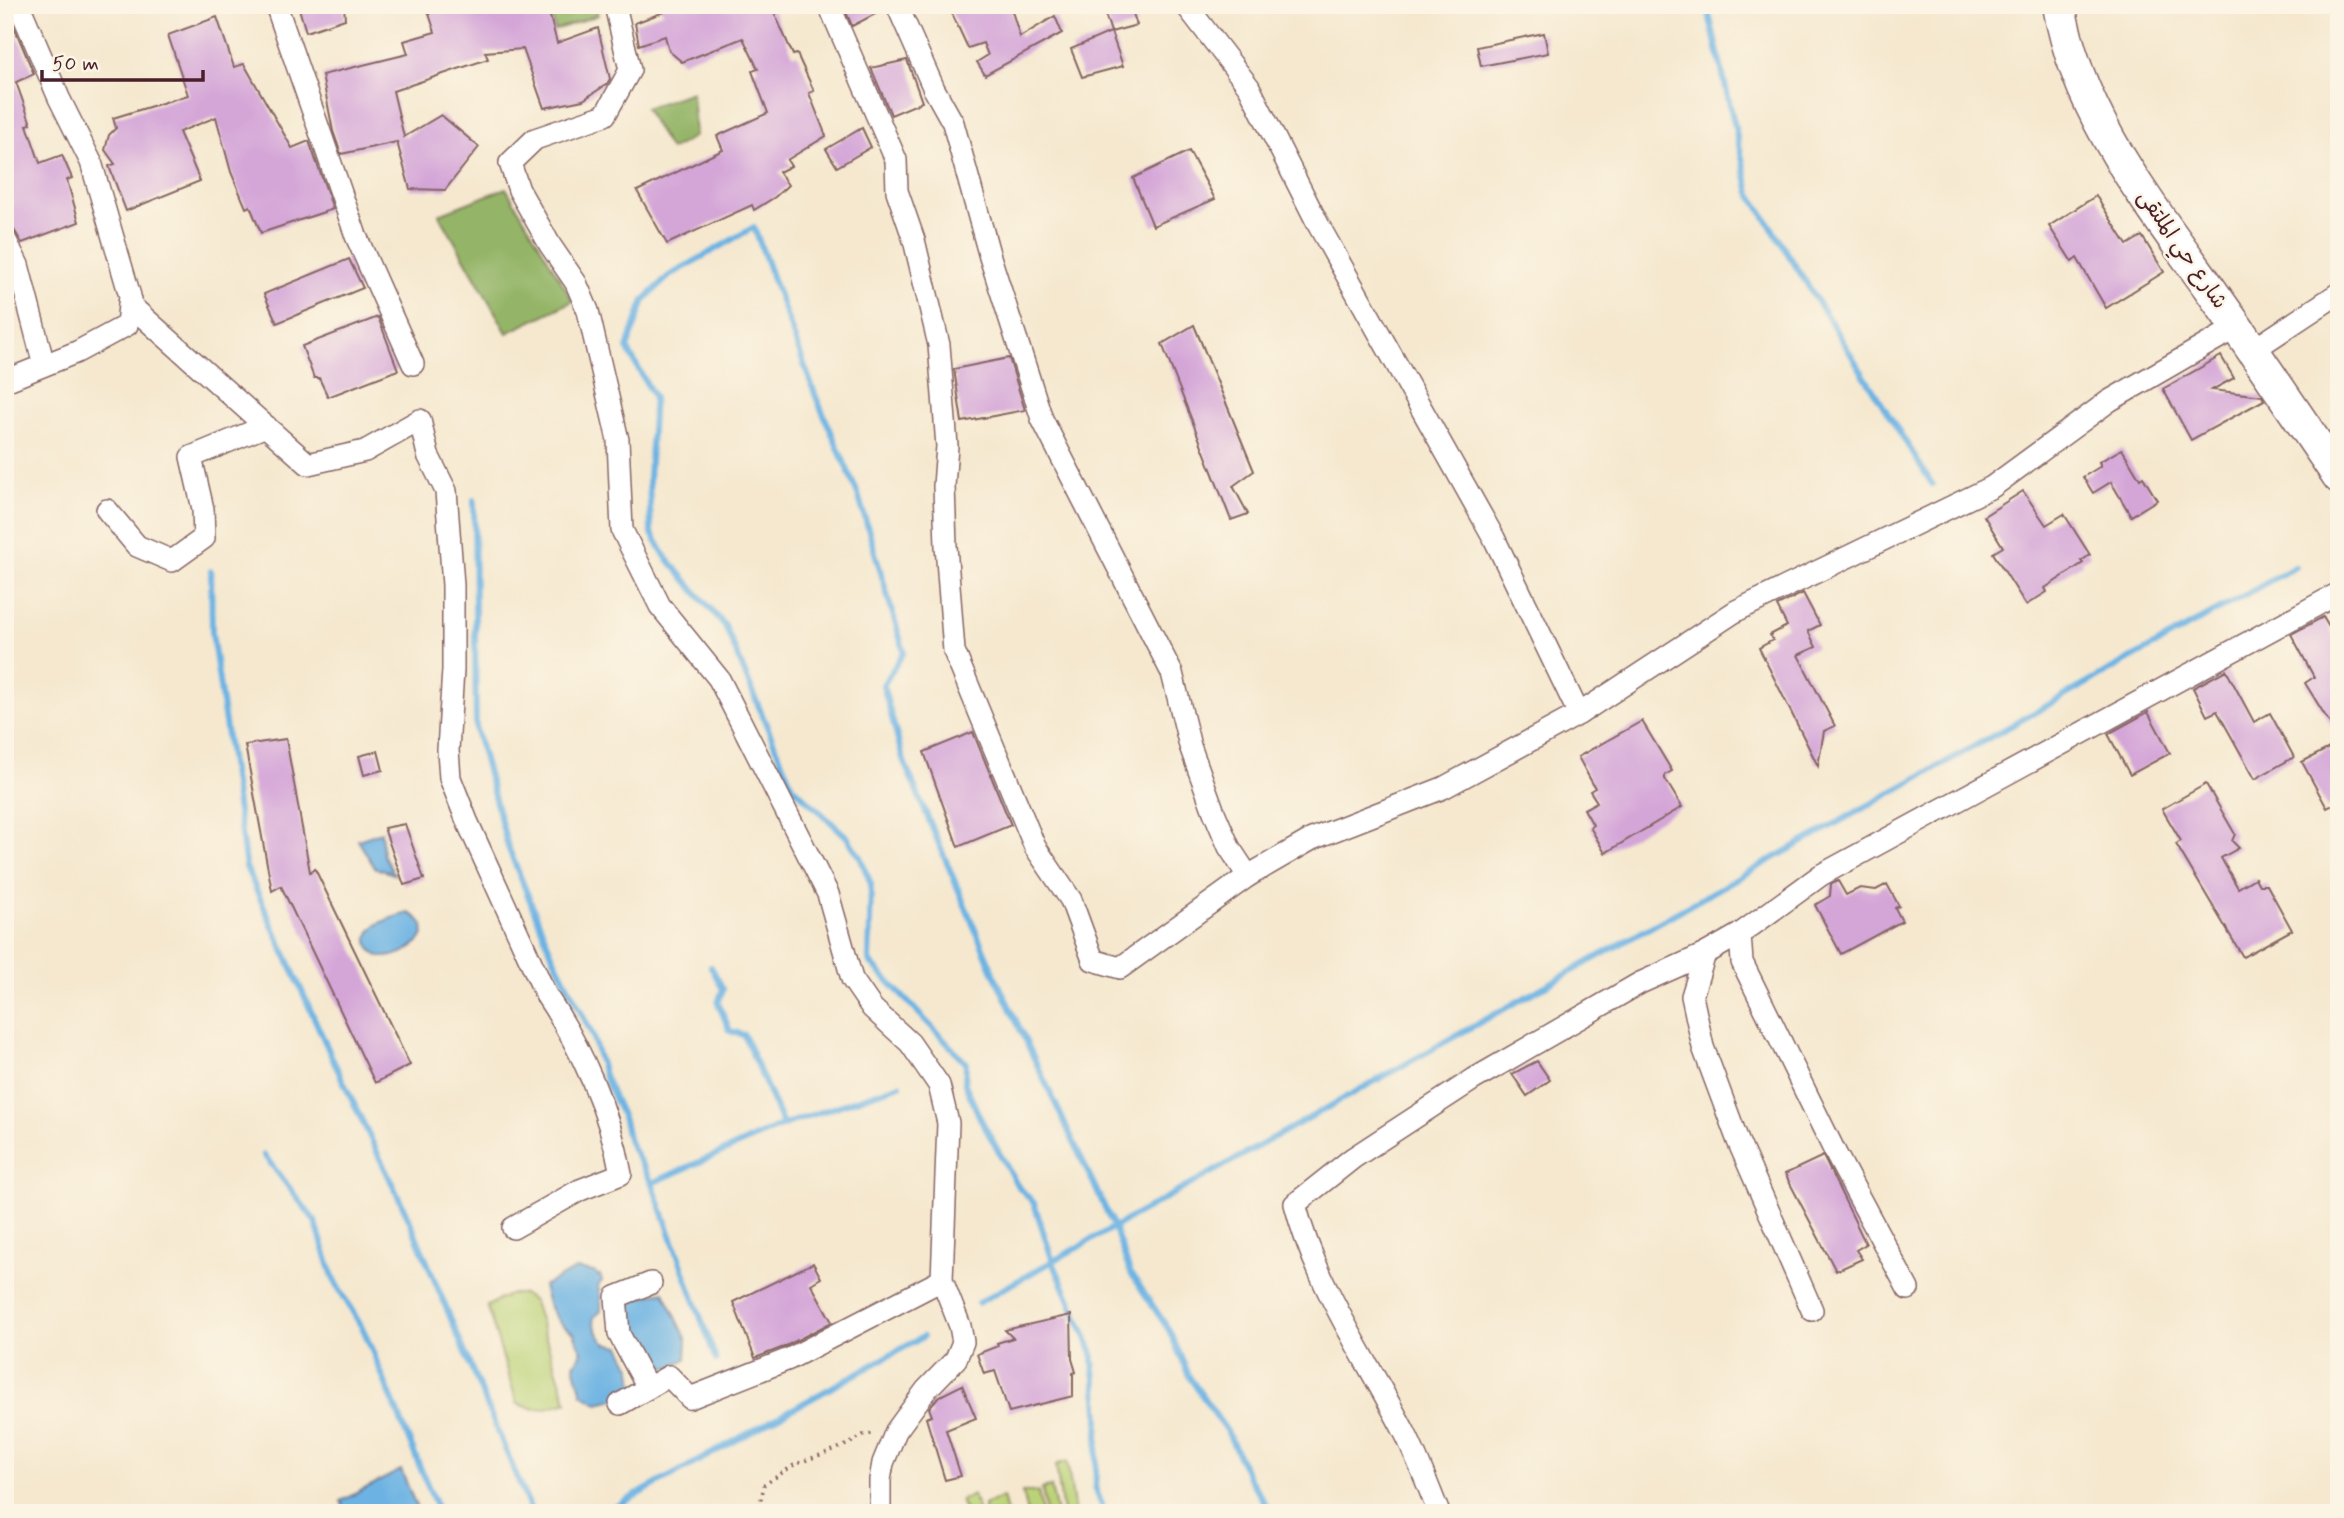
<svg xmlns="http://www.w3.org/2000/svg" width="2344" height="1518" font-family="Mynerve,'Playpen Sans Arabic',sans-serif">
<rect width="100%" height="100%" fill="#fcf5e5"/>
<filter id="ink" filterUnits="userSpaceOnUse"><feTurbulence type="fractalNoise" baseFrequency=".0143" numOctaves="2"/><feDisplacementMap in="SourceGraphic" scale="14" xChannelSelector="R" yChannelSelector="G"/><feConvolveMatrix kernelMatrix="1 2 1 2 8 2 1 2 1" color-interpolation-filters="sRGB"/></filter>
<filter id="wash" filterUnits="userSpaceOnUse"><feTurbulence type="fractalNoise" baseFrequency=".00686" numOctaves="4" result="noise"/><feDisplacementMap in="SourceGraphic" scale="28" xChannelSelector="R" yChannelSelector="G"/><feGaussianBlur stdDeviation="1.57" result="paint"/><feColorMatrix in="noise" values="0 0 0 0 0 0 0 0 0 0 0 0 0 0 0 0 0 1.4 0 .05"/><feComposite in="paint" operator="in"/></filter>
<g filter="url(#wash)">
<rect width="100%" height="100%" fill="#f5e8cf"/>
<g fill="#bbd378" stroke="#827952" stroke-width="2">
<path d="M 511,1294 L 523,1294 L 534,1302 L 567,1402 C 547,1408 536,1413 517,1403 L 487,1306 Z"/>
<path d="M 1067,1461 L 1075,1513 L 1063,1513 L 1056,1465 Z"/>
<path d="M 1051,1487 L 1057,1513 L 1046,1513 L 1042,1489 Z"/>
<path d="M 1022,1492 L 1038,1492 L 1042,1513 L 1027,1513 Z"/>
<path d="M 973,1495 L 979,1513 L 966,1513 L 961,1500 Z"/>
<path d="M 1003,1497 L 1007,1513 L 984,1513 L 984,1505 Z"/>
</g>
<g fill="#94b568" stroke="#6f6a4a" stroke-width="2">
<path d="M 549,5 L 595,5 L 598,15 L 555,30 Z"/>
<path d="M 692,92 L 695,136 L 670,150 L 645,108 Z"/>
<path d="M 506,188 L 573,301 L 507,333 L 439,214 Z"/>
</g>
<g fill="#6cb3e3" stroke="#5b6987" stroke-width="2">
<path d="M 381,832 L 383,854 L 394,874 L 375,868 L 358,840 Z"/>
<path d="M 409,913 C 445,930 406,958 383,957 C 377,956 372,952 370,948 C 359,925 393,917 409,913 Z"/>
<path d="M 576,1269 L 594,1272 L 598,1276 L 600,1275 L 602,1281 L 598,1286 L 601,1302 L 601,1311 L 593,1318 C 595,1328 598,1335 605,1343 L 620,1346 L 632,1369 L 634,1387 L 618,1398 L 598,1403 L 582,1394 L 574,1365 L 582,1352 L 574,1333 C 555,1323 547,1306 543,1286 Z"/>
<path d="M 664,1292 L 687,1340 L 686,1359 L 670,1367 L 651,1369 L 637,1358 L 622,1320 L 628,1300 Z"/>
<path d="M 401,1470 L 418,1511 L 346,1513 L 341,1501 Z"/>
</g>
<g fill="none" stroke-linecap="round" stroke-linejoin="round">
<g stroke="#6cb3e3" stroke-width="6">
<path d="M 1707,5 L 1750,193 L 1932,484"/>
<path d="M 474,500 L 476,730 L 508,847 L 552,954 L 592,1034 L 605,1078 L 624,1120 L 629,1142 L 652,1183"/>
<path d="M 211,571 L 212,633 L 246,867 L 334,1062 L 409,1219 L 532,1513"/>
<path d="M 711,967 L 723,989 L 718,1003 L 730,1031 L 744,1035 L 783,1125"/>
<path d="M 264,1155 L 315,1221 L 334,1280 L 364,1331 L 439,1513"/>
<path d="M 978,1303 L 2295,567"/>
<path d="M 716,1360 L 652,1183 L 783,1125 L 900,1085"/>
<path d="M 785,1512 L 786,1513"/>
<path d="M 604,1513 L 923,1337"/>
<path d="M 1105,1513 L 1095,1487 L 1099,1418 L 1092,1351 L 1053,1262 L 1034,1203 L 1017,1185 L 980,1118 L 965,1084 L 966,1063 L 869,961 L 871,884 L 860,857 L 847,837 L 792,786 L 725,626 L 665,556 L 651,532 L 649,478 L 654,397 L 627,348 L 644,300 L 669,276 L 754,227 L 816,397 L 858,494 L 904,652 L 883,685 L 903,759 L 994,974 L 1114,1227 L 1130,1272 L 1169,1330 L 1190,1378 L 1228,1433 L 1248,1476 L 1271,1513"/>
</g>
</g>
<g id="blocks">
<g fill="#d4a6d8">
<path d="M 5,5 L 34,74 L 16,82 L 31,124 L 27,125 L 40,163 L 62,155 L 72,178 L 67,180 L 79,222 L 22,243 L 13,228 L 5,226 Z"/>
<path d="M 298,5 L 344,5 L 345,19 L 306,32 Z"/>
<path d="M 426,5 L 547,5 L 557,43 L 598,28 L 610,79 L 607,84 L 583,100 L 544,108 L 523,49 L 485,52 L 488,59 L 393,91 L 404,137 L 441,115 L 479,147 L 445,190 L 410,189 L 397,142 L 341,154 L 333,131 L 322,75 L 408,54 L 404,41 L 435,32 Z"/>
<path d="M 656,5 L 771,5 L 793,55 L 797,54 L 814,91 L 809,93 L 826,136 L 787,160 L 791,166 L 779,172 L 788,185 L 775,197 L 754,210 L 752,205 L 667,244 L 637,191 L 723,150 L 717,136 L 768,113 L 752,71 L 758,69 L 743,38 L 682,62 L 669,51 L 665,36 L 639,45 L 635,23 L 664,12 Z"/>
<path d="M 843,5 L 884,5 L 885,9 L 852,26 Z"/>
<path d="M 948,5 L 1010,5 L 1020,37 L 1055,16 L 1062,33 L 985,75 L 977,62 L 988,55 L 983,43 L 968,48 Z"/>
<path d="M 1102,5 L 1130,5 L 1137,25 L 1111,32 L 1123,66 L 1082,77 L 1071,49 L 1111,32 Z"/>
<path d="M 217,17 L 234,67 L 244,64 L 292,148 L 309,141 L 333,209 L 261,233 L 250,206 L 246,208 L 231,172 L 216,117 L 179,132 L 200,181 L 126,211 L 109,166 L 115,164 L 105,150 L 109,135 L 116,128 L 113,118 L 188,95 L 168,35 Z"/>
<path d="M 1544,33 L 1548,53 L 1481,66 L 1477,47 Z"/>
<path d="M 907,60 L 922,102 L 891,115 L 871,68 Z"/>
<path d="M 862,128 L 871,147 L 837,167 L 826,149 Z"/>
<path d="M 1189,151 L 1215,199 L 1153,226 L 1133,178 Z"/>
<path d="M 2096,196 L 2127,245 L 2142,236 L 2164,272 L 2106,308 L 2077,258 L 2072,262 L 2049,226 Z"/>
<path d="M 349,259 L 363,288 L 277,323 L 264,294 Z"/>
<path d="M 378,317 L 398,370 L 328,397 L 319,378 L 314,378 L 302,346 Z"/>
<path d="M 1194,325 L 1254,471 L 1233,486 L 1248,514 L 1231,520 L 1162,344 Z"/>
<path d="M 2221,356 L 2234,378 L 2212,390 L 2262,396 L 2264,400 L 2191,440 L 2163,389 Z"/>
<path d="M 1009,358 L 1025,410 L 962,422 L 954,369 Z"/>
<path d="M 2122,449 L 2140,479 L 2143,477 L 2157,500 L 2131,516 L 2111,482 L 2093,493 L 2083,477 L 2101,466 L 2099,462 Z"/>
<path d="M 2023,491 L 2046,525 L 2064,514 L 2090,555 L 2081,561 L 2083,563 L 2045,588 L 2047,592 L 2026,605 L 1993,553 L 2003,547 L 1984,516 Z"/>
<path d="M 1803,593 L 1820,625 L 1808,631 L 1816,647 L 1798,655 L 1835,726 L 1824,731 L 1818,766 L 1759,648 L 1773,640 L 1770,635 L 1787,626 L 1777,606 Z"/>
<path d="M 2323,617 L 2339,644 L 2339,738 L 2305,683 L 2314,677 L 2291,634 Z"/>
<path d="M 2226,670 L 2254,722 L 2270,713 L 2294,757 L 2255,779 L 2217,711 L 2207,716 L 2193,688 Z"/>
<path d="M 2148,712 L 2170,753 L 2130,775 L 2108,734 Z"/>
<path d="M 1642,721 L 1672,771 L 1665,775 L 1665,779 L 1682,807 L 1605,853 L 1590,827 L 1593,825 L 1584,809 L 1597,802 L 1590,791 L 1595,788 L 1578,757 Z"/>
<path d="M 973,732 L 1011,825 L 958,847 L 924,752 Z"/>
<path d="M 286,739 L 310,872 L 315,869 L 410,1065 L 375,1083 L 281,886 L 272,891 L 245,745 Z"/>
<path d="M 2329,748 L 2339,766 L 2339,802 L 2327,808 L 2302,762 Z"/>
<path d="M 378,751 L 383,770 L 364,775 L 359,756 Z"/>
<path d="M 2206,784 L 2235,834 L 2232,841 L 2239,848 L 2221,858 L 2238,888 L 2255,878 L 2259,885 L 2267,885 L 2292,930 L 2243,957 L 2176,844 L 2181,841 L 2162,809 Z"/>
<path d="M 405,824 L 424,879 L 404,885 L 384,828 Z"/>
<path d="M 1838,881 L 1846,895 L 1860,888 L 1876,890 L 1887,884 L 1899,906 L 1895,908 L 1902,921 L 1841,954 L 1815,905 L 1830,896 L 1831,884 Z"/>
<path d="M 1537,1061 L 1550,1080 L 1527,1096 L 1512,1074 Z"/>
<path d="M 1823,1156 L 1866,1244 L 1856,1250 L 1862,1259 L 1836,1271 L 1785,1174 Z"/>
<path d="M 813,1263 L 821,1278 L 811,1284 L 832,1322 L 784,1347 L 755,1358 L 733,1302 Z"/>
<path d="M 1071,1315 L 1072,1359 L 1076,1372 L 1073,1373 L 1073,1396 L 1009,1412 L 995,1371 L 984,1374 L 977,1354 L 998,1346 L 997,1343 L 1013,1338 L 1005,1330 Z"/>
<path d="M 962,1385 L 976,1418 L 946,1430 L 961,1476 L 945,1480 L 926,1418 L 932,1416 L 929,1408 L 938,1397 Z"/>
</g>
</g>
</g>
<g filter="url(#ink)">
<use href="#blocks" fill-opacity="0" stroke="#866564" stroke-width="2"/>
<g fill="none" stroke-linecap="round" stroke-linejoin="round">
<defs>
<g id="street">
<path d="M 276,5 L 356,236 L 413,364"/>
<path d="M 615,5 L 630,70 L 605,115 L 535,139 L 510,163 L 519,190 L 550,245 L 576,283 L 588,311 L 618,440 L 622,530 L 660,606 L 719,679 L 828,894 L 852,979 L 872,1008 L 910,1043 L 939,1085 L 948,1123 L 942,1280 L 960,1326 L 963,1342 L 956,1359 L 926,1390 L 896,1431 L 883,1463 L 880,1480 L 880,1513"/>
<path d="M 829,5 L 896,160 L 897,191 L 914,240 L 939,345 L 947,446 L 944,486 L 946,546 L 954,651 L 1035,847 L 1071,900 L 1093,960 L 1120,968 L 1248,876"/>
<path d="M 897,5 L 934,89 L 953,123 L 990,257 L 1042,419 L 1172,673 L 1190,746 L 1214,812 L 1229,847 L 1248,876 L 1312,839 L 1443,788 L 1579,714 L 1736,611 L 1992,487 L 2109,401 L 2237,327"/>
<path d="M 1186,5 L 1249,87 L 1319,226 L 1494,538 L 1579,714"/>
<path d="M 5,239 L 18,265 L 44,365"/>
<path d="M 129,304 L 308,464 L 365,451 L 420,420 L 428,455 L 446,491 L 453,585 L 453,670 L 448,750 L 450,778 L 467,821 L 546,995 C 581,1047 610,1112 621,1174 L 580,1190 L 513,1228"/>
<path d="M 2253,350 L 2339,293"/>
<path d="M 5,381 L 77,352 L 127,325 L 130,296 L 91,162 L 59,98 L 19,5"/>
<path d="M 107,510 L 137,546 L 172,561 L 204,538 L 203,509 L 191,457 L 266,426"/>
<path d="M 1740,934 L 1742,962 L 1837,1156 L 1908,1289"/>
<path d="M 1705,954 L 1692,996 L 1703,1047 L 1738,1141 L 1812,1310"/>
<path d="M 648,1388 L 619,1334 L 616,1297 L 651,1283"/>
<path d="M 620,1404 L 669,1376 L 690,1398 L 789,1359 L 942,1280"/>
<path d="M 1439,1513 C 1428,1486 1418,1459 1405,1433 C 1367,1359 1316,1286 1295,1204 L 1353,1158 L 1474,1079 L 1640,983 L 1705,954 L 1740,934 L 1821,875 L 2339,593"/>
</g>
<path id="secondary" d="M 2059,5 C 2077,113 2148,202 2210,289 C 2254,351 2296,414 2339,477"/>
</defs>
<use href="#street" stroke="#866564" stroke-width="24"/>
<use href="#secondary" stroke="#866564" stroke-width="35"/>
<path stroke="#866564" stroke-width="3.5" stroke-dasharray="2 5" stroke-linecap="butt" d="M 763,1513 L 760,1505 L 764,1485 L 794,1465 L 849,1444 L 863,1435 L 873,1434"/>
<use href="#street" stroke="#fff" stroke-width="21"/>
<use href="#secondary" stroke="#fff" stroke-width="32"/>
</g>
</g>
<g text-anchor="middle" stroke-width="5" stroke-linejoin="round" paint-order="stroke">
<g font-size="21" fill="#4a1f2b" stroke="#fcf5e5">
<text transform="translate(2183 249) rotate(55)" y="7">شارع حي الملتقى</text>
</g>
</g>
<rect width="2344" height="1518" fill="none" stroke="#fcf5e5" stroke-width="28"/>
<path d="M42 70v10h161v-10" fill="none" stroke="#4a1f2b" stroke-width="3.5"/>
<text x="52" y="70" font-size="21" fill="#4a1f2b" stroke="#fcf5e5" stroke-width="5" paint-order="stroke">50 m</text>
</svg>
